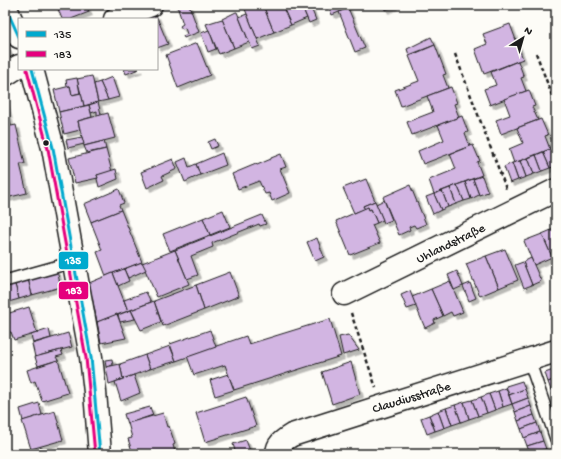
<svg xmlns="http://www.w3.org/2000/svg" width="561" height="459" font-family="'Gochi Hand',sans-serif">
<defs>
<filter id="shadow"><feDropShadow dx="3.5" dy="3.5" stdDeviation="0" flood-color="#0004"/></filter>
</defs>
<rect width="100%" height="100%" fill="#fdfcf7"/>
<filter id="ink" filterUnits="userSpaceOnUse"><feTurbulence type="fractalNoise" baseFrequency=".025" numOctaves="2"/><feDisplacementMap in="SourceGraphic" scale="8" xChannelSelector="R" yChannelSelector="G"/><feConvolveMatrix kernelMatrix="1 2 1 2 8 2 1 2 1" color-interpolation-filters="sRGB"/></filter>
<g filter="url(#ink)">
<g fill="#d2b5e2" stroke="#1c1c1c" filter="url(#shadow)">
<path d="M 69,5 L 86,5 L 89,12 L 71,19 L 62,19 L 58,9 Z"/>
<path d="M 180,5 L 189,5 L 199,32 L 184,38 L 183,36 L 187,34 L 185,28 L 182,29 L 180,26 L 183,24 L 177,6 Z"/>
<path d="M 254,5 L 263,5 L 274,32 L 257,39 L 245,9 Z"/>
<path d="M 263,5 L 282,5 L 291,25 L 274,32 Z"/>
<path d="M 282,5 L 301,5 L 307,18 L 291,25 Z"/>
<path d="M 328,5 L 346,5 L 348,8 L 332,15 Z"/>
<path d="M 383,5 L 394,5 L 394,6 L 385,10 Z"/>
<path d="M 311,8 L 316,20 L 309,23 L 304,11 Z"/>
<path d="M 348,8 L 365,48 L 355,52 L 339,12 Z"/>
<path d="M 236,12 L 237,12 L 249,42 L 234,48 L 222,19 Z"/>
<path d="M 247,14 L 260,46 L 252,49 L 239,17 Z"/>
<path d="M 156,15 L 168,44 L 157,48 L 157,19 L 145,19 Z"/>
<path d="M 222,19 L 234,48 L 219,54 L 206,24 Z"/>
<path d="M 510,24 L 523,59 L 484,74 L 475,49 L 487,44 L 483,34 Z"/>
<path d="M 209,30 L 216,49 L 208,52 L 201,33 Z"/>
<path d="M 431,37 L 435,45 L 409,55 L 407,49 Z"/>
<path d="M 5,42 L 9,52 L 7,58 L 5,59 Z"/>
<path d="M 197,43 L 210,75 L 178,88 L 166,55 Z"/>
<path d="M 435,45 L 446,74 L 443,75 L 448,88 L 401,106 L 395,90 L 419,81 L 409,56 Z"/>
<path d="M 518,61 L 524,77 L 521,78 L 526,91 L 490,105 L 484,89 L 496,85 L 491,72 Z"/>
<path d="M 124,69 L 139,69 L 126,74 Z"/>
<path d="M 92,76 L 98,102 L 84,106 L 77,79 Z"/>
<path d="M 112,77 L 119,97 L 108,100 L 100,82 Z"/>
<path d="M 77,78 L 80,93 L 72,95 L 70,86 L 67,86 L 66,80 Z"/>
<path d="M 100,82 L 108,100 L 98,102 L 94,84 Z"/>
<path d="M 70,86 L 72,95 L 81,93 L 84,106 L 59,112 L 54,90 Z"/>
<path d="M 451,87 L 457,103 L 454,104 L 459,117 L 412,135 L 407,122 L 433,112 L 427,96 Z"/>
<path d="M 529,90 L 535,106 L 532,107 L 538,120 L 501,134 L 496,120 L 510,115 L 504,99 Z"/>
<path d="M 5,99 L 11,126 L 16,125 L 25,164 L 20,164 L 27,193 L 6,198 Z"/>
<path d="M 98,102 L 101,114 L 97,115 L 97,111 L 91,113 L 89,105 Z"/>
<path d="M 89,105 L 92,117 L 78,121 L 80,130 L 64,134 L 59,112 Z"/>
<path d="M 108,113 L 115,138 L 84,146 L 78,121 Z"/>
<path d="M 462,116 L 468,132 L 465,133 L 470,146 L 423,164 L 418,151 L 444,140 L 438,125 Z"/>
<path d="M 541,119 L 548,135 L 545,136 L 550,149 L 514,163 L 509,149 L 523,143 L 517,128 Z"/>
<path d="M 82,137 L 84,144 L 68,148 L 66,140 Z"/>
<path d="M 215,139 L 218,146 L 211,149 L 208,142 Z"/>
<path d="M 104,141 L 106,149 L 87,153 L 84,146 Z"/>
<path d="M 473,145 L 480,161 L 477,162 L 482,175 L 434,194 L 429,180 L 456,169 L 450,154 Z"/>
<path d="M 553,148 L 556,157 L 556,166 L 550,168 L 543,152 Z"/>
<path d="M 106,149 L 112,172 L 97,175 L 98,178 L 75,183 L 69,158 Z"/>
<path d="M 543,152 L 550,168 L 542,171 L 536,155 Z"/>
<path d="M 222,153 L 226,165 L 200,175 L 196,164 Z"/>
<path d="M 281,154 L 286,167 L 280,169 L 290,193 L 272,201 L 269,193 L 265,194 L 259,181 L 238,189 L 232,174 L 256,164 L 257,165 L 271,159 L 271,158 Z"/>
<path d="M 536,155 L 542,171 L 534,174 L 528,158 Z"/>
<path d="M 186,158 L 189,167 L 196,164 L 200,175 L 185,182 L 177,162 Z"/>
<path d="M 528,158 L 534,174 L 526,177 L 520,161 Z"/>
<path d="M 173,159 L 177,169 L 162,176 L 164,180 L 147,188 L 141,172 Z"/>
<path d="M 520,161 L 526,177 L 518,180 L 512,163 Z"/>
<path d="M 512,163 L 518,180 L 510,183 L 504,167 Z"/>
<path d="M 116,169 L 118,179 L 99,187 L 97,179 L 98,178 L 97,175 Z"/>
<path d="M 482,176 L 488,192 L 479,195 L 473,179 Z"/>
<path d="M 366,179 L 375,201 L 363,206 L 365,209 L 354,213 L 343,188 Z"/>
<path d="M 473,179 L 479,195 L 471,199 L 465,182 Z"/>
<path d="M 465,182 L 471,199 L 464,201 L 457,185 Z"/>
<path d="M 410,185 L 426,224 L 416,228 L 414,225 L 409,227 L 410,230 L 399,235 L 383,197 Z"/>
<path d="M 457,185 L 464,201 L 456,204 L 450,188 Z"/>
<path d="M 450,188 L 456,204 L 448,207 L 442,191 Z"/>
<path d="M 119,189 L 124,203 L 119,205 L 121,210 L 91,222 L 84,204 Z"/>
<path d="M 442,191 L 448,207 L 441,210 L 434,194 Z"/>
<path d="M 434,194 L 441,210 L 433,214 L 426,197 Z"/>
<path d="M 384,200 L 392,220 L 384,223 L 376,204 Z"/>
<path d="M 375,201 L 383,220 L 377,223 L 371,209 L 369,210 L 368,207 L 365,209 L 363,206 Z"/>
<path d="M 368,207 L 369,210 L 371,209 L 377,223 L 372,225 L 380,243 L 350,255 L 336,221 Z"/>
<path d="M 121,210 L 142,262 L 106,276 L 97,252 L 102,250 L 91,222 Z"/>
<path d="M 223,210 L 230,227 L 210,235 L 203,218 Z"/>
<path d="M 262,215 L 266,224 L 260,226 L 259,224 L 212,243 L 213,247 L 191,256 L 198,275 L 187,279 L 175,250 Z"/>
<path d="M 203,218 L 210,235 L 170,251 L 163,234 Z"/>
<path d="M 556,228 L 556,255 L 552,257 L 542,234 Z"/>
<path d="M 542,234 L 552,257 L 534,265 L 524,241 Z"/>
<path d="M 317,238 L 324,257 L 315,261 L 307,242 Z"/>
<path d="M 505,249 L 518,280 L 499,288 L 486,256 Z"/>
<path d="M 175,250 L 189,284 L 157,297 L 142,263 Z"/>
<path d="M 486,256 L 499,288 L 480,296 L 466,264 Z"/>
<path d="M 531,258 L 541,281 L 532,285 L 523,262 Z"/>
<path d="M 142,262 L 146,270 L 128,278 L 124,269 Z"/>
<path d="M 523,262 L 532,285 L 524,288 L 515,265 Z"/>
<path d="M 124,269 L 129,281 L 118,286 L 113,273 Z"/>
<path d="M 57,271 L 61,287 L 32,295 L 28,279 Z"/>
<path d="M 457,271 L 463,286 L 454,290 L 448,275 Z"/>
<path d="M 230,272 L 239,296 L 204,310 L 196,285 Z"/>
<path d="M 113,273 L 128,311 L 97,322 L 89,283 Z"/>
<path d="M 28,279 L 32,295 L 19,299 L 14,281 Z"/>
<path d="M 14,281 L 19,299 L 5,303 L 5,284 Z"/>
<path d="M 450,281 L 463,312 L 453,316 L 451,312 L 443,316 L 431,289 Z"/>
<path d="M 470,283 L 476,298 L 469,301 L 463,286 Z"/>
<path d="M 196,285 L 204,310 L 163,326 L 154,301 Z"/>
<path d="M 431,289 L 443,316 L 434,320 L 435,323 L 425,328 L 412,297 Z"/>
<path d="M 410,291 L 416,306 L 407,309 L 401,295 Z"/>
<path d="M 146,292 L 151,302 L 128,311 L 124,300 Z"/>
<path d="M 154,301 L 161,322 L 141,330 L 131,310 Z"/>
<path d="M 29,307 L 37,333 L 14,340 L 11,332 L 5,333 L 5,324 L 9,323 L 6,314 Z"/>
<path d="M 131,310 L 135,319 L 120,322 L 118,315 Z"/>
<path d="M 117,314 L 126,338 L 101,343 L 97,322 Z"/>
<path d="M 330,319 L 341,356 L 234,390 L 225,365 L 194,375 L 187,356 L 246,336 L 249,344 Z"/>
<path d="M 49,329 L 51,338 L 33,343 L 31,335 Z"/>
<path d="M 210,330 L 216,347 L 176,361 L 170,344 Z"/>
<path d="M 68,333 L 72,347 L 35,357 L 32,344 Z"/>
<path d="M 348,335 L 359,350 L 343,355 L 339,337 Z"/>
<path d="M 170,346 L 176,361 L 150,369 L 145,355 Z"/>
<path d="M 61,350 L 63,355 L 56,357 L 58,360 L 38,366 L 35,357 Z"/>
<path d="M 145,355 L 150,369 L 123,379 L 120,364 Z"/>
<path d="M 112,359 L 113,365 L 106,367 L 105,360 Z"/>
<path d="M 58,360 L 68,393 L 42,401 L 35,381 L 31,383 L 27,370 Z"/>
<path d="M 351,362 L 360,394 L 332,404 L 322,372 Z"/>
<path d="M 120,364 L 123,379 L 109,384 L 106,367 Z"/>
<path d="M 556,369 L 556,379 L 548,382 L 545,373 Z"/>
<path d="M 228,374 L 234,390 L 215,396 L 210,380 Z"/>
<path d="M 134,375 L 140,393 L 121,401 L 115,382 Z"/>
<path d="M 556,379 L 556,389 L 551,390 L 548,382 Z"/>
<path d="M 522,381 L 525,389 L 509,395 L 506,386 Z"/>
<path d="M 506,388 L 512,404 L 503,407 L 498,391 Z"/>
<path d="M 525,389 L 528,398 L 512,404 L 509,395 Z"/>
<path d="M 556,389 L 556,398 L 554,399 L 551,390 Z"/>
<path d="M 498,391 L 503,407 L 495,410 L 489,394 Z"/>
<path d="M 489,394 L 495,410 L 487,413 L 481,397 Z"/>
<path d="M 246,397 L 256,426 L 205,442 L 196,413 Z"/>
<path d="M 481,397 L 487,413 L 478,416 L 472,400 Z"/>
<path d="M 528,398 L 531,406 L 515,412 L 512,404 Z"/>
<path d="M 472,400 L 478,416 L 469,419 L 464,402 Z"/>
<path d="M 464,402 L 469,419 L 461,422 L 455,405 Z"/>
<path d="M 39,403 L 42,415 L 23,421 L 20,409 Z"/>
<path d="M 455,405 L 461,422 L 452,425 L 446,408 Z"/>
<path d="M 531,406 L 534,415 L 518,421 L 515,412 Z"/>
<path d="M 150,407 L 153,415 L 127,424 L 124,414 Z"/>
<path d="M 446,408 L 452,425 L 444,428 L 438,411 Z"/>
<path d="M 55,411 L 63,440 L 31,449 L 22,421 Z"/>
<path d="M 438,411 L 444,428 L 435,431 L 429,415 Z"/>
<path d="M 163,413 L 167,427 L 169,426 L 175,444 L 173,445 L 175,452 L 168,454 L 133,454 L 128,439 L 132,438 L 128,423 Z"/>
<path d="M 429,415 L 435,431 L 427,434 L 421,418 Z"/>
<path d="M 534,415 L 537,423 L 521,429 L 518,421 Z"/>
<path d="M 537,423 L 540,432 L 524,438 L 521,429 Z"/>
<path d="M 540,432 L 543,441 L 527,446 L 524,438 Z"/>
<path d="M 246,440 L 250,451 L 236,454 L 233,444 Z"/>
<path d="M 543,441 L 546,449 L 530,454 L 527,446 Z"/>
<path d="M 546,449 L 548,454 L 532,454 Z"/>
</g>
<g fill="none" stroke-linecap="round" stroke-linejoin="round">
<defs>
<g id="service">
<path d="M 5,281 L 73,262"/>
<path d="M 529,360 L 556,439"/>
</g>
<g id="minor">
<path d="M 115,19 L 151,5"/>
<path d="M 5,75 L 19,66"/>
<path d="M 344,294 L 556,190"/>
<path d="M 277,454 C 277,444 284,440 292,435 L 556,351"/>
</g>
<g id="tertiary">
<path d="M 5,6 L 19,37"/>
<path d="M 32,69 L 53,148 L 91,357 L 95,392 L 100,454"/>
</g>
</defs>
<use href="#service" stroke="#1c1c1c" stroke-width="14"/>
<use href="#minor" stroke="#1c1c1c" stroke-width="25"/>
<use href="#tertiary" stroke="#1c1c1c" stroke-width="25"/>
<g stroke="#1c1c1c" stroke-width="2.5" stroke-dasharray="4 3" stroke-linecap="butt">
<path d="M 536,53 L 556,106"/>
<path d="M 455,54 L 507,191"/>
<path d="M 351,313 L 376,388"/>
</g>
<use href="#service" stroke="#fdfcf7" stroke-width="11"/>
<use href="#minor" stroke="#fdfcf7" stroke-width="22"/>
<use href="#tertiary" stroke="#fdfcf7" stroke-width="22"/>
<defs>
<g id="bus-1">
<path d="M 5,6 L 19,37"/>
<path d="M 32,69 L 53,148 L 91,357 L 100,454"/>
</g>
<path id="bus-2" d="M 27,70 L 48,149 L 86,358 L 95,454"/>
</defs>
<use href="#bus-1" stroke="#fdfcf7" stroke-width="6"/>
<use href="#bus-2" stroke="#fdfcf7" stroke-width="6"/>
<use href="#bus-1" stroke="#00a9ce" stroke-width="3"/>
<use href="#bus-2" stroke="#e5007d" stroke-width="3"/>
</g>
</g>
<circle fill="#1c1c1c" stroke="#fdfcf7" stroke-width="1.5" cx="46" cy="143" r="3.5"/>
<g text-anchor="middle" stroke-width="3.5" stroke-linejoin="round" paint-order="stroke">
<g font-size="13" fill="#1c1c1c" stroke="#fdfcf7">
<text transform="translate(450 242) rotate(-26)" y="5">Uhlandstraße</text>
<text transform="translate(411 396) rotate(-17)" y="5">Claudiusstraße</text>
</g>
</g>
<g stroke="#fdfcf7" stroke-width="1.5">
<rect x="58" y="251" width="31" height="19" rx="4" fill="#00a9ce"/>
<rect x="58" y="281" width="31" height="19" rx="4" fill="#e5007d"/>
</g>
<g font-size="11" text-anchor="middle" font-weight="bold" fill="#fff">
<text x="73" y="264">135</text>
<text x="74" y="294">183</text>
</g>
<rect width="561" height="459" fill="none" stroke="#fdfcf7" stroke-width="20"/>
<rect x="10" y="10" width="541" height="439" fill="none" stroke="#1c1c1c" stroke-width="1.5" filter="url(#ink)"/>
<rect x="18" y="18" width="140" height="52" fill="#fdfcf7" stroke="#a3a29f"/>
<rect x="26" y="31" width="20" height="6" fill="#00a9ce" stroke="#a3a29f"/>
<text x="54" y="38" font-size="12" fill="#1c1c1c">135</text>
<rect x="26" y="51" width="20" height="6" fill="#e5007d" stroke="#a3a29f"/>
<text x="54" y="58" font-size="12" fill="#1c1c1c">183</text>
<g transform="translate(523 38) rotate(37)" stroke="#fdfcf7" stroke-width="3" paint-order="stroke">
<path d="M0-3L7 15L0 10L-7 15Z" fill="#1c1c1c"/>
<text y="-6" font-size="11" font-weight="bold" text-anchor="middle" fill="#1c1c1c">N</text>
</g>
</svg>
